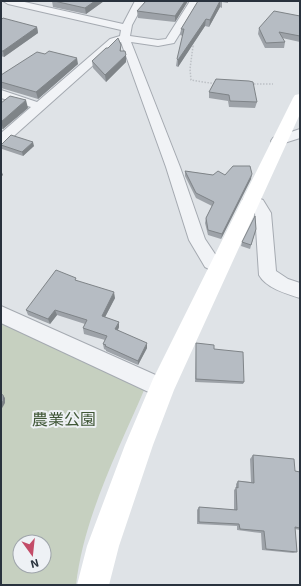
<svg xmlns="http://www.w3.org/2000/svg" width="301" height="586" font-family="'Exo 2','Noto Sans JP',sans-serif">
<rect width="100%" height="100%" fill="#dfe3e7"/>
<path fill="#c6d0c0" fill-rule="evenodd" d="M 1,321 L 145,388 C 118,451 84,516 76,585 L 1,585 ZM 20,542 L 44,542 L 44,566 L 20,566 Z"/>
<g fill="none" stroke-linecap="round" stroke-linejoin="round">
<defs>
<g id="street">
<path d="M 3,1 L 20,1 L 123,24 L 135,1 L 145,1 L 132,25 L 130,36 L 158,40 L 166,39 L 190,1 L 200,1 L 174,43 L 158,46 L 131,42 L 180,167 L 205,239 L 217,257 L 224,262 L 227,267 L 224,272 L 218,274 L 205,267 L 189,240 L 166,167 L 121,42 L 118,43 L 6,143 L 1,144 L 1,133 L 31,107 L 1,98 L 1,90 L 37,102 L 110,39 L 120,36 L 121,30 L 8,4 Z"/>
<path d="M 300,129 L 300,138 L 278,145 L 273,144 L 271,141 L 273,138 Z"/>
<path d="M 251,195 L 263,200 L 271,213 L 276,271 L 288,279 L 300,283 L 300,298 C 287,294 266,288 259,275 L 255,213 C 252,207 247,206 243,200 L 246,196 Z"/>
<path d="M 1,306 L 169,381 L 172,388 L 169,395 L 162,398 L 155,395 L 1,323 Z"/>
</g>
</defs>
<use href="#street" stroke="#a5aab1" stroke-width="2"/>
<g stroke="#bdc1c6" stroke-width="1.5" stroke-dasharray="1.5 1.5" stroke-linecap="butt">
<path d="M 190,45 L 193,46 L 190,69 L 191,80 L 216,84"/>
<path d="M 251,84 L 273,84"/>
</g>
<use href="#street" fill="#f1f3f6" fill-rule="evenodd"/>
<path fill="#fff" fill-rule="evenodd" d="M 300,94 L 300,114 L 174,390 L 153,445 L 119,546 L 109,585 L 77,585 L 87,546 L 125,445 L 153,379 L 293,98 L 295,95 Z"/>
</g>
<g fill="#9da2a8">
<path d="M 52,1 L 104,1 L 86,14 L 53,7 Z"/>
<path d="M 188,1 L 175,22 L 138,18 L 137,11 Z"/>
<path d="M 198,1 L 228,1 L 228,3 L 222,2 L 222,8 L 220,7 L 209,27 L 205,26 L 178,67 L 176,66 L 177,59 L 183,36 L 180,35 L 181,29 Z"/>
<path d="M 300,16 L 300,42 L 282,38 L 285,42 L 284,48 L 265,48 L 258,34 L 259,28 Z"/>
<path d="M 1,20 L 37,27 L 38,33 L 4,57 L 1,56 Z"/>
<path d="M 121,45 L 121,51 L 126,62 L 106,82 L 93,68 L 92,61 L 108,48 Z"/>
<path d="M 45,54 L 78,64 L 38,99 L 1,88 L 1,75 Z"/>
<path d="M 216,79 L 257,102 L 255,108 L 229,107 L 228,101 L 209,98 L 209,92 Z"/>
<path d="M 1,103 L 28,108 L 3,129 L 1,129 Z"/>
<path d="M 1,144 L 34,146 L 23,156 L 2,149 Z"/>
<path d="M 185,171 L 213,175 L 225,175 L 251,179 L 221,239 L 208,235 L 205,223 L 206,218 L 212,206 L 196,198 L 185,176 Z"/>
<path d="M 256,229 L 250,249 L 241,246 L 242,242 Z"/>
<path d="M 77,281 L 115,298 L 105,317 L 119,327 L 118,330 L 147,348 L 138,365 L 106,351 L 106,350 L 104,349 L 103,344 L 105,340 L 84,334 L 83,328 L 85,324 L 57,315 L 50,324 L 28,315 L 26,310 Z"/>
<path d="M 196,343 L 214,349 L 244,382 L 243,384 L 195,382 Z"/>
<path d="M 253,455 L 295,471 L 300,472 L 300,530 L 295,529 L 297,552 L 293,553 L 262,550 L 261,533 L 237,530 L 237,526 L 197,524 L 197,510 L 199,507 L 234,510 L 234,490 L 236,488 L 236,484 L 238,481 L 251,482 L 250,459 Z"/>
</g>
<g fill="#7f8488">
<path d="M 95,1 L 104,1 L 86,14 L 85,8 Z"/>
<path d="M 185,1 L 188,1 L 175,22 L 175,16 Z"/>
<path d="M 220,1 L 220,7 L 209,27 L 210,20 Z"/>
<path d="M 206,19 L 205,26 L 178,67 L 178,60 Z"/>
<path d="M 37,27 L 38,33 L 4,57 L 3,51 Z"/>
<path d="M 126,55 L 126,62 L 106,82 L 105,75 Z"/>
<path d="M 77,58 L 78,64 L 38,99 L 36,92 Z"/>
<path d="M 26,100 L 28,108 L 3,129 L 1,122 Z"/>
<path d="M 33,142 L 34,146 L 23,156 L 22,152 Z"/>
<path d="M 1,170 L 3,175 L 1,177 Z"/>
<path d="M 252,174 L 251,179 L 221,239 L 222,234 Z"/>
<path d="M 114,292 L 115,298 L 103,321 L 102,316 Z"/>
<path d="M 55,310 L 57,315 L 50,324 L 48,319 Z"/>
<path d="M 119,322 L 119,327 L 116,334 L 115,329 Z"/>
<path d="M 147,343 L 147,348 L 138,365 L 138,361 Z"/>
<path d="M 3,395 L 5,398 L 5,403 L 1,410 L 1,404 Z"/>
</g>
<g fill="#b6bcc3" stroke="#7f8488">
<path d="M 54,1 L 95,1 L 85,8 Z"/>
<path d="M 146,1 L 185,1 L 175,16 L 137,11 Z"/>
<path d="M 198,1 L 222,1 L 220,1 L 210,20 L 206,19 L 178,60 L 177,59 L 184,29 L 181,29 Z"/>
<path d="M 274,11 L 300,16 L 300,36 L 279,32 L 285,42 L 266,43 L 259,28 Z"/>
<path d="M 3,18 L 37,27 L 3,51 L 1,51 L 1,20 Z"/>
<path d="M 118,38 L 121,45 L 120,51 L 125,51 L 126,55 L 105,75 L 92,61 L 106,48 L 108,48 Z"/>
<path d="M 49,51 L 77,58 L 36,92 L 1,82 L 1,75 L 37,52 L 45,54 Z"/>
<path d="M 216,79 L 249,81 L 253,82 L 257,102 L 230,101 L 229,95 L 209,92 Z"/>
<path d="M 10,96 L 26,100 L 1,122 L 1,103 Z"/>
<path d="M 11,135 L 33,142 L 22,152 L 1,145 Z"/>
<path d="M 233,166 L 250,166 L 252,174 L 222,234 L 208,230 L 206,218 L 214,202 L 196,193 L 185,171 L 213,175 L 218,171 L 225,175 Z"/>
<path d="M 255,216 L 256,229 L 251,245 L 242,242 Z"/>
<path d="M 56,270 L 76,278 L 75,280 L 114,292 L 102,316 L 119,322 L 115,329 L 147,343 L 138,361 L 105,346 L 106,345 L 103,344 L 107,336 L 83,328 L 87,320 L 55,310 L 48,319 L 26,310 Z"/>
<path d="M 196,343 L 214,345 L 214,349 L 243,352 L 244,382 L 196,379 Z"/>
<path d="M 1,394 L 3,395 L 3,401 L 1,404 Z"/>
<path d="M 253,455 L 294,459 L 295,471 L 300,472 L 300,528 L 295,527 L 297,552 L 266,549 L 264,531 L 240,529 L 239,524 L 199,522 L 199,507 L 237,510 L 236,487 L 238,488 L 238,481 L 254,483 Z"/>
</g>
<g text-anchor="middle" stroke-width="4" stroke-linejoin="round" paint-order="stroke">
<g font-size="16" fill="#405737" stroke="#eef1f5">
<text x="64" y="425">農業公園</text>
</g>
</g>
<rect width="301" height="586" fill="none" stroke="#29323d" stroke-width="4"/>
<g transform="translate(32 554) rotate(165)"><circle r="19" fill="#eef1f5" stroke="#9fa5ab"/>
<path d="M0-3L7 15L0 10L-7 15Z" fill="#c34c68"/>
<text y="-6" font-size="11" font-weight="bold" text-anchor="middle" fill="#29323d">N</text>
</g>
</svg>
